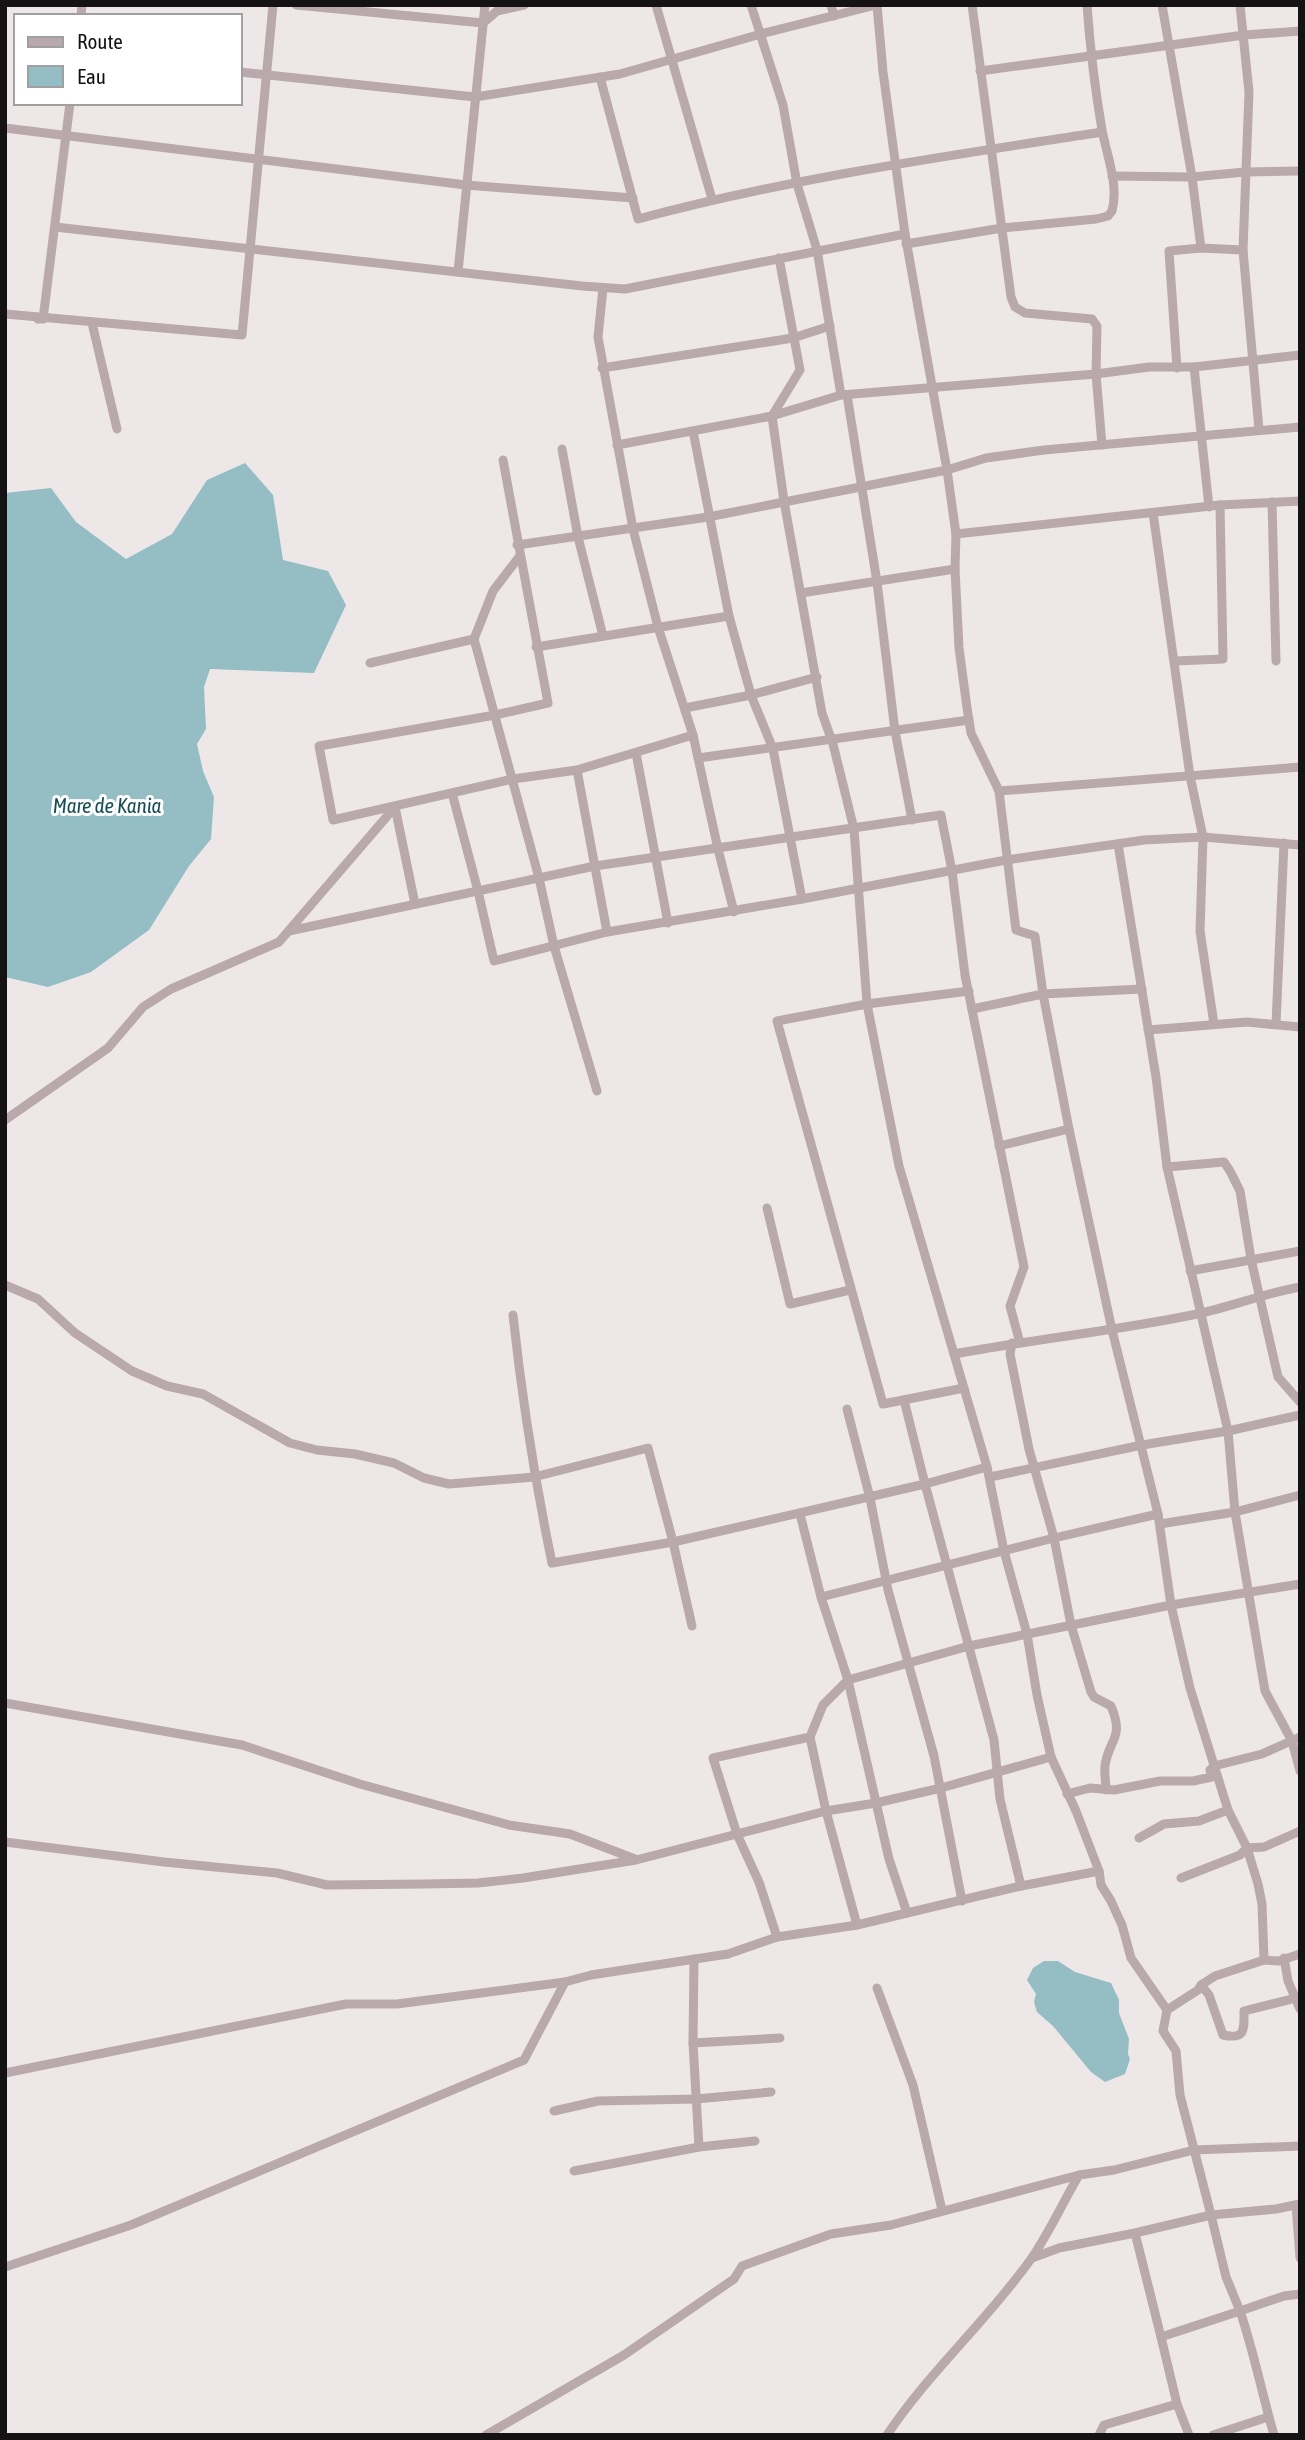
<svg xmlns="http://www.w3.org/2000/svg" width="1305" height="2440" font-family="'Asap Condensed',sans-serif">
<rect width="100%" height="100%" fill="#eee7e8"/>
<g fill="#95bdc4">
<path d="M 245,463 L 273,495 L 283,560 L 328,571 L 346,605 L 314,673 L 210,669 L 204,687 L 206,729 L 197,744 L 203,771 L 214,797 L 211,839 L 189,866 L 149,930 L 91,972 L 48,987 L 5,977 L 5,493 L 51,488 L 76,522 L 126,559 L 172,534 L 207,480 Z"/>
<path d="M 1044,1961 L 1058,1961 L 1075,1972 L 1111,1983 L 1119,2000 L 1119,2013 L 1129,2039 L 1128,2054 L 1130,2059 L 1125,2074 L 1105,2082 L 1091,2072 L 1053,2026 L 1037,2012 L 1034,2002 L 1036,1994 L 1027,1980 L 1033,1968 Z"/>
</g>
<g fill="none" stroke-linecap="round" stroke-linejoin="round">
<g stroke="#b9a9ad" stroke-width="9">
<path d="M 296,5 L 483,23 L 497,11 L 524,5"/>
<path d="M 656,5 L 712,199"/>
<path d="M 751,5 L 783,105 L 797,184 L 817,250 L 841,395"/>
<path d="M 831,5 L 834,16"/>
<path d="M 877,5 L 883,72 L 905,234 L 947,470 L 956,534 L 955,569 L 959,648 L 967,708 L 971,733 L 999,791 L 1016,930 L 1035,936 L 1043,994 L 1069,1129 L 1112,1330 L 1158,1514 L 1171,1605 L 1190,1688 L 1228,1810 L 1247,1848 L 1258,1884 L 1262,1904 L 1264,1960"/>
<path d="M 972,5 L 1011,297 L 1015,307 L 1025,313 L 1092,319 L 1097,326 L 1096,374 L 1102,445"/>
<path d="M 1162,5 L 1192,177 L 1201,248"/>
<path d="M 1240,5 L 1249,92 L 1243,250 L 1259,430"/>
<path d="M 81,16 L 82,5"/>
<path d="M 980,71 L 1244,35 L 1300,31"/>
<path d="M 240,72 L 475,97 L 620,74 L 761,34 L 876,5"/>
<path d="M 600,77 L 638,219 C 790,178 947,156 1102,132"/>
<path d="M 5,128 L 466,185 L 633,198"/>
<path d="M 1112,176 L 1192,177 L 1245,172 L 1300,171"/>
<path d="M 55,227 L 582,286 L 625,289 L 905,234"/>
<path d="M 906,244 L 1002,228 L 1096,219 L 1108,216 L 1112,211 C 1119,185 1107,156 1102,130 C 1095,89 1090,47 1087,5"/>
<path d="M 779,258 L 800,370 L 772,416 L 784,501 L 822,713 L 833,744 L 854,829 L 867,1004 L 899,1166 L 987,1467 L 1004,1551 L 1027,1634 L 1037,1695 L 1051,1757 L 1076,1811 L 1099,1871 L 1101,1885 L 1111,1901 L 1122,1925 L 1131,1958 L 1167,2010"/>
<path d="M 458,272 L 485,5"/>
<path d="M 603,288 L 598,337 L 633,529 L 658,627 L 693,735 L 718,849 L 734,912"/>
<path d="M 5,314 L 242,335 L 273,5"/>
<path d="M 38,319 L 43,319 L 70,103"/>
<path d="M 92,323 L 117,429"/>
<path d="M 1194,367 L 1209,507"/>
<path d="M 602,368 L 793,338 L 830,326"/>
<path d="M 1177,368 L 1169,251 L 1201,248 L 1243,250"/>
<path d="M 847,395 L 877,582 L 895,731 L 912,820"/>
<path d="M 693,431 L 729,616 L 751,695 L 773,749 L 802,899"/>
<path d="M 617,445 L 772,416 L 841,395 L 1096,374 L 1149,367 L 1194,367 L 1300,355"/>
<path d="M 562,449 L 578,537 L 603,636"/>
<path d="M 503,460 L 548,703 L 495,715 L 319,746 L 333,820 L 513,779 L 577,770 L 693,735"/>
<path d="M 1272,502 L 1276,661"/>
<path d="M 1153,513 L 1190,776 L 1203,837 L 1200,931 L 1214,1024"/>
<path d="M 956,534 L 1220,505 L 1300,501"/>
<path d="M 517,545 L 708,517 L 947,470 L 986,458 L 1044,450 L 1300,427"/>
<path d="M 801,593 L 955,569"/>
<path d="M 474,639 L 539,878 L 554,946 L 597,1091"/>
<path d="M 536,647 L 729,616"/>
<path d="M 1175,661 L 1223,659 L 1220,505"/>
<path d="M 370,663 L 474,639 L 493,591 L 519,557"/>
<path d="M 685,708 L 751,695 L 817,677"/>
<path d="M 636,753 L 668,923"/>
<path d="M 698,758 L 969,720"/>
<path d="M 577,770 L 607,932"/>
<path d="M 999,791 L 1300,767"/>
<path d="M 452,793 L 478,891 L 494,961 L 607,932 L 802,899 L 1006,860 L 1144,840 L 1203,837 L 1300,845"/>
<path d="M 395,807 L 415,904"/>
<path d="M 1118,844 L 1156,1077 L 1167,1167 L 1228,1431 L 1235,1512 L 1265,1691 L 1292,1741 L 1300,1771"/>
<path d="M 289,931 L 595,866 L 941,815 L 952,871 L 965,975 L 1024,1267 L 1010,1306 L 1020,1343"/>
<path d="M 972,1009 L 1043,994 L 1142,989"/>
<path d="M 1276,1024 L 1284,843"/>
<path d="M 1148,1030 L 1247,1022 L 1300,1027"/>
<path d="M 5,1120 L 108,1048 L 143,1007 L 171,989 L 279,942 L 395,807"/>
<path d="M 999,1146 L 1069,1129"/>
<path d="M 1167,1167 L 1224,1162 L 1230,1171 L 1240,1191 L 1251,1259 L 1278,1377 L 1300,1402"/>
<path d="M 767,1208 L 790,1304 L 850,1290"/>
<path d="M 1190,1271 L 1300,1251"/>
<path d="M 5,1285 L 38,1299 L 75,1333 L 132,1371 L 167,1386 L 203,1394 L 290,1443 L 317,1450 L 355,1454 L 394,1463 L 424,1478 L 449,1484 L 534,1477 L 648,1448 L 673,1542 L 692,1626"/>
<path d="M 513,1315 C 522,1399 535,1481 552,1563 L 673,1542 L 925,1484 L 904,1400"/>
<path d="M 1012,1343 L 1010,1354 L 1029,1449 L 1054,1538 L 1071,1625 L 1091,1692 L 1094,1697 L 1111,1706 C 1125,1739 1108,1740 1105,1766 C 1104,1774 1106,1782 1106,1790"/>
<path d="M 954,1354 C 1035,1339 1116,1331 1197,1314 C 1231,1307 1265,1293 1300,1287"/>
<path d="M 964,1388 L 883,1404 L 777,1021 L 867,1004 L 969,991"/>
<path d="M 847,1409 L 870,1498 L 888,1590 L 934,1756 L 962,1901"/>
<path d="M 987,1467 L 925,1484 L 994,1740 L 1000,1799 L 1021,1886"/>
<path d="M 990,1477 L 1142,1445 L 1228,1431 L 1300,1415"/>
<path d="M 800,1514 L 821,1597 L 848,1680 L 889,1859 L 907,1913 L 1021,1886 L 1099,1871"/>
<path d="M 1160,1524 L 1235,1512 L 1300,1495"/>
<path d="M 821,1597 L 1054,1538 L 1158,1514"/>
<path d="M 5,1703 L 242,1745 L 360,1784 L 509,1825 L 570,1834 L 635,1859"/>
<path d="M 810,1737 L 826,1811 L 857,1925"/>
<path d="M 1067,1794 L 1090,1788 L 1114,1790 L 1160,1781 L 1193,1781 L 1212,1777 L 1210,1770 L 1214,1766 L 1262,1754 L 1300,1737"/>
<path d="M 1139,1838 L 1164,1824 L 1199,1821 L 1228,1810"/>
<path d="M 5,1842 L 164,1862 L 277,1873 L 327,1885 L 425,1884 L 478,1883 L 523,1878 L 636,1860 L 737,1834 L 713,1758 L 810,1737 L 823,1705 L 848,1680 L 969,1646 L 1171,1605 L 1300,1584"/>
<path d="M 1181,1878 L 1240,1855 L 1247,1848 L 1264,1847 L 1300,1831"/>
<path d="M 907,1913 L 857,1925 L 777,1937 L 759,1882 L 737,1834 L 826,1811 L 876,1803 L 941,1788 L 1051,1757"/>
<path d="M 1300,1954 L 1279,1961 L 1264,1960 L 1215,1976 L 1201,1985 L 1198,1990 L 1167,2010 L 1163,2031 L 1176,2051 L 1180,2095 L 1211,2215 L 1276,2209 L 1300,2204"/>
<path d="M 1284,1958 L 1288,1981 L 1300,2009"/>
<path d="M 694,1959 L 693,2043 L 699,2147"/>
<path d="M 1201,1985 L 1209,1995 L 1223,2035 C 1246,2040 1244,2029 1244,2011 L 1296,1998"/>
<path d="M 877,1988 L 913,2085 L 942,2210"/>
<path d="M 693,2043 L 780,2038"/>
<path d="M 5,2073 L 346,2004 L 397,2004 L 565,1982 L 591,1975 L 728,1954 L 777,1937"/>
<path d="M 554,2111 L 598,2101 L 696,2099 L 771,2092"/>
<path d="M 574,2171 L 699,2147 L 755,2141"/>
<path d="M 1296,2205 L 1300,2258"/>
<path d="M 1032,2258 L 1059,2248 L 1135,2233 L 1211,2215 L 1226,2277 L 1240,2311 L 1161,2337 L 1135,2233"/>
<path d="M 5,2267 L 131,2225 L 524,2060 L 565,1982"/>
<path d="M 1161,2337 L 1177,2404 L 1189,2435"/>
<path d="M 486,2435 L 624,2355 L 734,2279 L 742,2266 L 831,2234 L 891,2225 L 1079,2175"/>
<path d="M 887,2435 C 929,2372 987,2321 1031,2259 C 1049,2233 1063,2202 1079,2175 L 1114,2170 L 1194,2150 L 1300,2146"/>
<path d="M 1099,2435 L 1104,2425 L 1177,2404"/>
<path d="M 1213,2435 L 1268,2417"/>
<path d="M 1274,2435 C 1262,2394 1254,2352 1240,2311 L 1284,2296 L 1300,2294"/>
</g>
</g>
<g text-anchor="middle" stroke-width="6" stroke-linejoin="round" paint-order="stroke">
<g font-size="21" font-style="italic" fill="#144d56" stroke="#fff">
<text x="107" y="813">Mare de Kania</text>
</g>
</g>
<rect width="1305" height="2440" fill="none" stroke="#141212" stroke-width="14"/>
<rect x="14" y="14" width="228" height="91" fill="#ffffff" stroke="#a1a0a0" stroke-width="2"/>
<rect x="28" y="37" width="35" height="10" fill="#b9a9ad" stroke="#a1a0a0" stroke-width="2"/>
<text x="77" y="49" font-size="21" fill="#141212">Route</text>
<rect x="28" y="66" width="35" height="21" fill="#95bdc4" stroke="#a1a0a0" stroke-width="2"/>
<text x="77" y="84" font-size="21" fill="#141212">Eau</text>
</svg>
